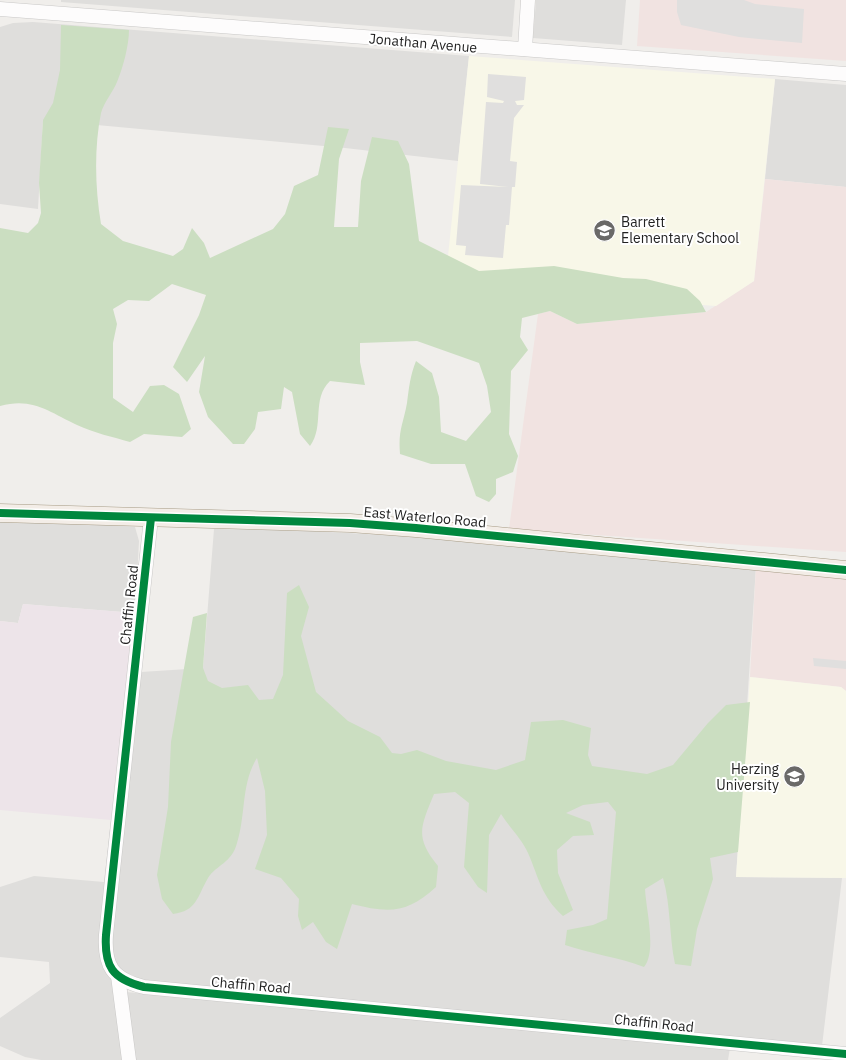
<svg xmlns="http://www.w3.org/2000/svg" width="846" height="1060" font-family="'IBM Plex Sans',sans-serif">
<rect width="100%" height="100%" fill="#f0eeeb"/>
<g fill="#dfdedc">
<path d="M 61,0 L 515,0 L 512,37 L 61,2 Z"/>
<path d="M 536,0 L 626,0 L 622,45 L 533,38 Z"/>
<path d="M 33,22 L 469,56 L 458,161 L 345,148 L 43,120 L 38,209 L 0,204 L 0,27 L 13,23 Z"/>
<path d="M 775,79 L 846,85 L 846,187 L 765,179 Z"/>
<path d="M 0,520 L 54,520 L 135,527 L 139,541 L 135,613 L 23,604 L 18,623 L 0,621 Z"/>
<path d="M 214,529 L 311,531 L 403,536 L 756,566 L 736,877 L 842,878 L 822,1046 L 153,983 L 118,970 L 124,1060 L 41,1060 L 25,1057 L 0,1046 L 0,1018 L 50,983 L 49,962 L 0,957 L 0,887 L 34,876 L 104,882 L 111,820 L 123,822 L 141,672 L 203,668 Z"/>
<path d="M 125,992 L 275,1003 L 730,1048 L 728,1060 L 134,1060 Z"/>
</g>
<g fill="#f1e3e1">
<path d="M 640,0 L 846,0 L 846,61 L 637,46 Z"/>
<path d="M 765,179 L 846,187 L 846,552 L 509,529 L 538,314 L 550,311 L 577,324 L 706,312 L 754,281 Z"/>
<path d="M 756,566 L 846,577 L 846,691 L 841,687 L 750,677 Z"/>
</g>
<path fill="#ede4e9" d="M 23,604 L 135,613 L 111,820 L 0,810 L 0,621 L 18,623 Z"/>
<g fill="#f8f7e8">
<path d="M 469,56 L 775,79 L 754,281 L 716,306 L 445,285 Z"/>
<path d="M 750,677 L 841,687 L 846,691 L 846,878 L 736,877 Z"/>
</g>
<g fill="#cbdec1">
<path d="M 61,25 L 129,30 C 129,45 123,68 117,82 C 113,92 104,102 101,113 C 94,148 95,188 101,224 L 123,241 L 173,256 L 183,249 L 192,228 L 204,243 L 210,258 L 273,229 L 285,214 L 294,186 L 318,175 L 328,127 L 349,129 L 339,159 L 334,227 L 358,227 L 361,181 L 372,137 L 398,141 L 409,164 L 419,241 L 479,271 L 554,266 L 623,278 L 646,279 L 687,289 L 700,301 L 706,312 L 577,324 L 550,311 L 522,318 L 520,337 L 528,350 L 511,371 L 509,434 L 518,456 L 513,472 L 496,479 L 496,494 L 489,502 L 476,496 L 465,464 L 431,464 L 400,454 C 398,430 403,425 407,403 C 409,388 410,376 416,361 L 432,373 L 439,397 L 441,432 L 466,441 L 491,412 L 487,386 L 479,363 L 417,341 L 360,343 L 360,362 L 365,385 L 330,381 C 311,399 325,426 310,446 L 300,434 L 292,392 L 284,387 L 281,409 L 258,412 L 255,429 L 244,444 L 233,444 L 208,417 L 199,392 L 205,356 L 187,382 L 173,367 L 199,315 L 206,295 L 172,284 L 149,301 L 128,300 L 113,309 L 117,324 L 113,343 L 113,398 L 133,412 L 150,386 L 164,385 L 179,394 L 191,429 L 182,437 L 144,434 L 130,442 C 113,437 94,433 77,425 C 49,412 33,397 0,406 L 0,228 L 28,233 L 38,223 L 41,213 L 39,183 L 43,120 L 53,103 L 60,70 Z"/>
<path d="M 299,585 L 309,607 L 301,636 L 316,692 L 348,721 L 380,737 L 392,753 L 401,754 L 417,750 L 446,761 L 496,770 L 525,760 L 531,722 L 563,720 L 591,728 L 588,755 L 592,766 L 647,774 L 673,765 L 708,723 L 726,705 L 750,702 L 738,852 L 710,858 L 713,879 L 697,929 L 691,966 L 675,964 C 669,936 671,906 663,878 L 645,889 C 646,910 657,951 644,967 C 618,957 591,954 565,945 L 567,930 L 593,925 L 607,919 L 616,812 L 608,802 L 583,805 L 566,813 L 590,822 L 594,835 L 573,836 L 557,850 L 558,873 L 573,910 L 563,916 C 541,896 539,878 528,853 C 522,839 509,827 501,814 L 489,835 L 487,893 L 478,887 L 464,867 L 469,803 L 455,792 L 434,794 C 421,826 414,837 438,866 L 436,887 C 407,914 388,913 352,904 L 337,949 L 326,942 L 313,922 L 302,930 L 298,916 L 299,899 L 281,878 L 255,869 L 267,835 L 265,791 L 257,758 C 241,783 246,815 237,843 C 232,863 216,865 208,878 C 197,897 197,911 173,914 L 162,899 L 157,875 L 168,807 L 171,742 L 193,617 L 207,613 L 203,668 L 208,681 L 222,688 L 248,685 L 259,700 L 273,699 L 283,675 L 287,593 Z"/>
</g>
<g fill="#e0dfde">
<path d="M 677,0 L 744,0 L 755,4 L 804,9 L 802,43 L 739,37 L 681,25 L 677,12 Z"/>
<path d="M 488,74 L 526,77 L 524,100 L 515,101 L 517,105 L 524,105 L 514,118 L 510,161 L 517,162 L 515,187 L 512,187 L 509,225 L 506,225 L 503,258 L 465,255 L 466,246 L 456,245 L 461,185 L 508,187 L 480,184 L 486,102 L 503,103 L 504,101 L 487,97 Z"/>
<path d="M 813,658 L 846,661 L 846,669 L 814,666 Z"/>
</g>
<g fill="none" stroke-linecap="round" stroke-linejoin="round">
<defs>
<g id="minor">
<path d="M 0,9 L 846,74"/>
<path d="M 525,49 L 528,0"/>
<path d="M 151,518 L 106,935 C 104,966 112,979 144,987 L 846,1054"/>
<path d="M 118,976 L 129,1060"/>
</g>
<path id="major" d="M 0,513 L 350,523 L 416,528 L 846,570"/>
</defs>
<use href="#minor" stroke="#c9c8c7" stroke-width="15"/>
<use href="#major" stroke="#a79c86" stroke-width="19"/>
<use href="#minor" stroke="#fdfcfc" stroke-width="14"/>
<use href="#major" stroke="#f3ede7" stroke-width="18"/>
<defs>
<g id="cycleway">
<path d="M 0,513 L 350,523 L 416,528 L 846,570"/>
<path d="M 151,518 L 106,935 C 104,966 112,979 144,987 L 846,1054"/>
</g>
</defs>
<use href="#cycleway" stroke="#fff" stroke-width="11"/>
<use href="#cycleway" stroke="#00873e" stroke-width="8"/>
</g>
<defs>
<symbol id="school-disc" viewBox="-11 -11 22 22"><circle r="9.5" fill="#6a6968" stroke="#fff"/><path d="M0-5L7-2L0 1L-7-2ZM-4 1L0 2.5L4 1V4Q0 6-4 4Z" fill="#fff"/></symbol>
<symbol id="university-disc" viewBox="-11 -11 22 22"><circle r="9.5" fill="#6a6968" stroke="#fff"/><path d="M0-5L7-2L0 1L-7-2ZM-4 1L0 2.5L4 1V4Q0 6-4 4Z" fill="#fff"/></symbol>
</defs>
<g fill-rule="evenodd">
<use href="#school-disc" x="592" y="218" width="25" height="25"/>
<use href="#university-disc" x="782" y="764" width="25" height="25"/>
</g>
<g text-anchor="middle" stroke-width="4" stroke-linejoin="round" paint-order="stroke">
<g font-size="14" fill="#222" stroke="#fff">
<text transform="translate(423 43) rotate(5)" y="5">Jonathan Avenue</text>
<text transform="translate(425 517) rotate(5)" y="5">East Waterloo Road</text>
<text transform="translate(129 605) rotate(-84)" y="5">Chaffin Road</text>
<text transform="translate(251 985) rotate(5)" y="5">Chaffin Road</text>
<text transform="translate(654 1023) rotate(6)" y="5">Chaffin Road</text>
</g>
<g font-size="14" fill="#222" stroke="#fff" text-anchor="start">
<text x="621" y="227">Barrett<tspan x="621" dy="16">Elementary School</tspan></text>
<text x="779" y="774" text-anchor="end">Herzing<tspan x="779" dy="16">University</tspan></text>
</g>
</g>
</svg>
